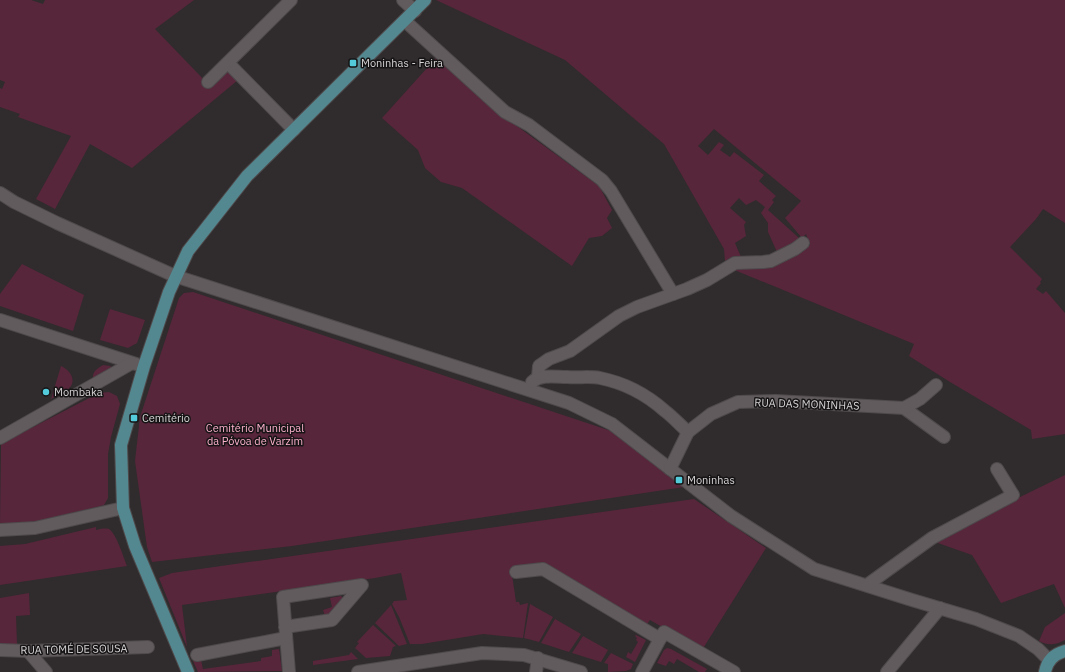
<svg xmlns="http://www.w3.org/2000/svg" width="1065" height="672" font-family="'IBM Plex Sans',sans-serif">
<rect width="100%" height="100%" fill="#302b2c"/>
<g fill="#57263b">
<path d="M 0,0 L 31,0 L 43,4 L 45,0 L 194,0 L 155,29 L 210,86 L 229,70 L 238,80 L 132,168 L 90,144 L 55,209 L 36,199 L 71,136 L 18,117 L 20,114 L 0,107 L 0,88 L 2,89 L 5,82 L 0,80 Z"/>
<path d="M 436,0 L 1065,0 L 1065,223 L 1043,209 L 1036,219 L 1010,247 L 1042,279 L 1040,282 L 1041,283 L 1036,289 L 1043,294 L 1046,291 L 1065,313 L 1065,434 L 1032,439 L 1031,430 L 950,382 L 909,356 L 914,344 L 732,269 L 798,252 L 810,245 L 806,234 L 802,238 L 785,218 L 801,201 L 714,129 L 698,146 L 708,155 L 719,142 L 724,145 L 720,150 L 730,157 L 734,152 L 764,175 L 759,181 L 776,196 L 772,200 L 774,202 L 768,210 L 799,238 L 797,243 L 777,252 L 768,232 L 768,223 L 761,213 L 765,207 L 756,200 L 746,205 L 739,198 L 730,208 L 746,222 L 744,225 L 746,236 L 735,243 L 741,257 L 734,256 L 725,261 L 724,249 L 664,144 L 565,60 Z"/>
<path d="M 436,58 L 510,121 L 599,186 L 612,210 L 607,218 L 612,228 L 602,236 L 589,238 L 572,266 L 462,188 L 441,182 L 425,168 L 418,150 L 382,118 Z"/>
<path d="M 22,264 L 84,295 L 73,331 L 0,306 L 0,294 Z"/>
<path d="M 193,292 L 617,433 L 684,487 L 292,546 L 152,562 L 147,547 L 135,461 L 140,417 L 179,298 L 184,293 Z"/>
<path d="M 110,309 L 145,320 L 137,343 L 128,348 L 100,340 Z"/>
<path d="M 103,365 L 110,366 L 113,368 L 93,380 C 92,372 96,369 103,365 Z"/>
<path d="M 61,366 C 72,371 78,383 66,391 C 62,394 56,396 51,399 Z"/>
<path d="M 109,392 L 117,396 L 120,404 L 111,437 L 108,454 L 108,498 L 104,505 L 97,507 L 24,524 L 0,526 L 1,445 L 10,439 L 99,393 Z"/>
<path d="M 1065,475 L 1065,608 L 1054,584 L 1001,603 L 972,555 L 935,542 L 1010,502 Z"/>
<path d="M 694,499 L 766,548 L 702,650 L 650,620 L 645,627 L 542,564 L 511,568 L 516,602 L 519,602 L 520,605 L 528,603 L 523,638 L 483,634 L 422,644 L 410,644 L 399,617 L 392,604 L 394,601 L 407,600 L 401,573 L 375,578 L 182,605 L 187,647 L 159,578 L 172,573 Z"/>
<path d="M 96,527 L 96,530 C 100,529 105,528 109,529 C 116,533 124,558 127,566 L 0,585 L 0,546 L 25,544 Z"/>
<path d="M 29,593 L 30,615 L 16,616 L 17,644 L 0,644 L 0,598 Z"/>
<path d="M 341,596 L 343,598 L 343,599 L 326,619 L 323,610 L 332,607 L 330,598 Z"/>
<path d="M 530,604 L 553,617 L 539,642 L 524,638 Z"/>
<path d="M 391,605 L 407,644 L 399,646 L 375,623 Z"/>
<path d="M 1065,613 L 1065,640 C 1056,645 1048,646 1039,641 L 1045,627 Z"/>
<path d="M 555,619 L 581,634 L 569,652 L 541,643 Z"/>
<path d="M 373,625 L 396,646 L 393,647 L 390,656 L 366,658 L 355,648 L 359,643 L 357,642 Z"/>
<path d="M 636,635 L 646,640 L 635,662 L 626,657 L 628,652 L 631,654 L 638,642 L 636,640 L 637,638 L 635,636 Z"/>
<path d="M 583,636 L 608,650 L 601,662 L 572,653 Z"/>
<path d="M 667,648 L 671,649 L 707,669 L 705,672 L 699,672 L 677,659 L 674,664 L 669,661 L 666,666 L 657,663 L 664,650 Z"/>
<path d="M 279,649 L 282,671 L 198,672 L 193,661 L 201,660 L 203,669 L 261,661 L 261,658 L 272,656 L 272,650 Z"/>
<path d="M 351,652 L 358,659 L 313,665 L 313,661 L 349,655 Z"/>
<path d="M 611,653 L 633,664 L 631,669 L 626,671 L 608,672 L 608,664 L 604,663 Z"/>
</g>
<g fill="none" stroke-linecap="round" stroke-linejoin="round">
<defs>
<g id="minor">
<path d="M 403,0 L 415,11"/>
<path d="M 405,21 L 505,112 L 529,125 L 602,180 L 611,191 L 673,294"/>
<path d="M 228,63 L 294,130"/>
<path d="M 208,82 L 291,0"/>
<path d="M 0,193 L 14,202 L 57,223 L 175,276 L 569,403 L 612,424 L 731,516 L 814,569 L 912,600 L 976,619 L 1019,636 L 1038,649 L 1049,660"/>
<path d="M 0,320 L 136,364"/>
<path d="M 538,377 L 539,366 L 549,359 L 570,351 L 619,316 L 637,307 L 687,289 L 707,280 L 735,263 L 763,262 L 771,261 L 795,249 L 803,243"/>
<path d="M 532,382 C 541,374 555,377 567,377 C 578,378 590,376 600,378 C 625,383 647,395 665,411 C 673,417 680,425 688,432"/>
<path d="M 904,408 L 944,437"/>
<path d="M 0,438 L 132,363"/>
<path d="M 670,469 L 688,432 L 711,414 L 738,402 L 776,401 L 904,408 L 920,399 L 936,385"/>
<path d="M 0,530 L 35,528 L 123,508"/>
<path d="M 516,572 L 543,569 L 660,639 L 642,672"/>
<path d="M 867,585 L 932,538 L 1013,495 L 997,469"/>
<path d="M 285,627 L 332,620 L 362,585 L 283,597 L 289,672"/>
<path d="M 660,639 L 664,632 L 734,672"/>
<path d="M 0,650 L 28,651 L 148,647"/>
<path d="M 28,651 L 46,672"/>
<path d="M 197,655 L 286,638"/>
<path d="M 358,672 L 482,653 L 524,655 L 581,672"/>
<path d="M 536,672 L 538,658"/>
<path d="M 887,672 L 940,608"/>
</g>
<g id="major">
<path d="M 188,672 L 135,546 L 123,508 L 121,445 L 144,366 L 169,292 L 188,251 L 247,176 L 425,0"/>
<path d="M 1045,672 C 1047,661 1054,654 1065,651"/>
</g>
</defs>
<use href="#minor" stroke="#4e494b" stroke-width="14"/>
<use href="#major" stroke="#4e494b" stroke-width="14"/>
<use href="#minor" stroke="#615b5d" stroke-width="12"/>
<use href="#major" stroke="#548890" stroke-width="12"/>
</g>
<g fill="#53cbdb" stroke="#161415" stroke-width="1.5">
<rect x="349" y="59" width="8" height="8" rx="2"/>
<circle cx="46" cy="392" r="4"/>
<rect x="130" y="414" width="8" height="8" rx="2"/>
<rect x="675" y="476" width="8" height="8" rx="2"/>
</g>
<g text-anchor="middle" stroke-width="3" stroke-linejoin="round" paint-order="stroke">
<g font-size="11" fill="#d8d5d6" stroke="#161415" text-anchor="start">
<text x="361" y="67">Moninhas - Feira</text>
<text x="54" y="396">Mombaka</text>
<text x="142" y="422">Cemitério</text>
<text x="687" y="484">Moninhas</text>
</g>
<g font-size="11" fill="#d8d5d6" stroke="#161415">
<text transform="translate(807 404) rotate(2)" y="4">RUA DAS MONINHAS</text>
<text transform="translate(74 649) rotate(-1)" y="4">RUA TOMÉ DE SOUSA</text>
</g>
<g font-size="11" fill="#feb2ce" stroke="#161415">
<text x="255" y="432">Cemitério Municipal<tspan x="255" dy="13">da Póvoa de Varzim</tspan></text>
</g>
</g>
</svg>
